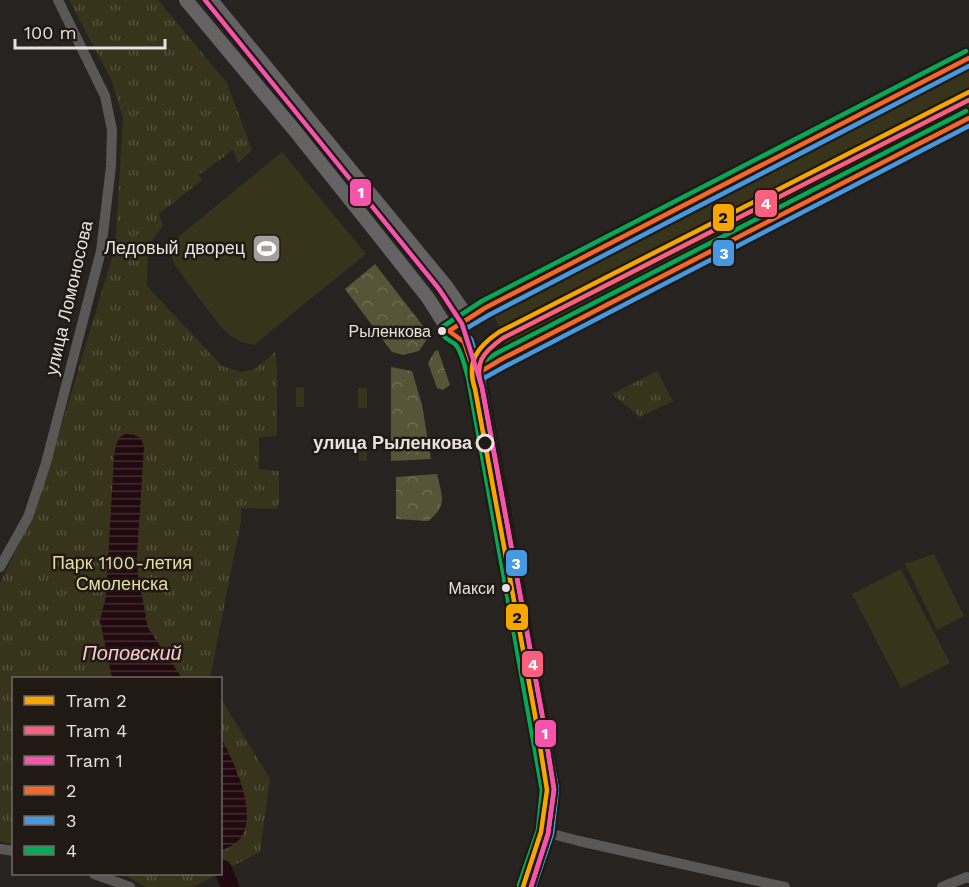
<svg xmlns="http://www.w3.org/2000/svg" width="969" height="887" font-family="'Work Sans',sans-serif">
<defs>
<pattern id="forest-crowns" width="20" height="18" patternUnits="userSpaceOnUse" patternTransform="scale(1.5)"><rect width="20" height="18" fill="#585437"/><path d="M2 6a3 3 0 1 1 6 0M12 15a3 3 0 1 1 6 0" fill="none" stroke="#706c54"/></pattern>
<pattern id="park-tufts" width="24" height="20" patternUnits="userSpaceOnUse" patternTransform="scale(1.5)"><rect width="24" height="20" fill="#37341b"/><path d="M3 7l-1-3M5 7V3M7 7l1-3M15 17l-1-3M17 17v-4M19 17l1-3" fill="none" stroke="#54513c"/></pattern>
<pattern id="water-rules" width="6" height="5" patternUnits="userSpaceOnUse" patternTransform="scale(1.5)"><rect width="6" height="5" fill="#220910"/><path d="M0 2.5h6" fill="none" stroke="#422d32"/></pattern>
</defs>
<rect width="100%" height="100%" fill="#262321"/>
<g fill="#37341b">
<path d="M 969,66 L 969,111 L 506,348 L 493,312 Z"/>
<path d="M 282,152 L 366,254 L 254,345 L 242,342 L 231,336 L 223,329 L 203,304 L 175,265 L 171,255 L 172,242 Z"/>
<path d="M 304,387 L 304,407 L 296,407 L 296,388 Z"/>
<rect x="358" y="388" width="9" height="20"/>
<path d="M 367,436 L 367,461 L 359,461 L 358,436 Z"/>
<path d="M 934,554 L 964,616 L 937,630 L 905,564 Z"/>
<path d="M 901,569 L 950,663 L 901,688 L 852,594 Z"/>
</g>
<g fill="url(#forest-crowns)">
<path d="M 375,264 L 430,335 L 419,351 L 403,355 L 392,352 L 345,289 Z"/>
<path d="M 438,350 L 450,385 L 443,390 L 437,388 L 428,363 L 435,351 Z"/>
<path d="M 391,367 L 412,371 L 422,405 L 431,459 L 391,461 Z"/>
<path d="M 437,474 C 442,496 448,506 428,521 L 396,519 L 396,477 Z"/>
</g>
<g fill="url(#park-tufts)">
<path d="M 69,0 L 158,0 L 227,83 L 252,150 L 238,163 L 233,150 L 199,175 L 202,180 L 159,214 L 163,226 C 146,244 147,262 147,286 L 222,366 L 241,372 L 255,369 L 275,352 L 277,371 L 277,436 L 259,437 L 259,469 L 279,471 L 279,503 L 276,509 L 241,508 L 241,521 L 210,678 L 14,678 L 13,845 L 0,841 L 0,583 L 30,521 L 50,464 L 111,261 L 116,234 L 123,118 L 111,79 Z"/>
<path d="M 657,371 L 673,401 L 638,418 L 638,415 L 612,394 Z"/>
<path d="M 220,697 L 270,779 L 260,852 L 221,872 Z"/>
<path d="M 117,874 L 218,874 L 193,887 L 145,887 L 127,876 Z"/>
</g>
<g fill="url(#water-rules)">
<path d="M 126,434 L 134,435 L 141,438 L 144,447 L 137,556 L 138,576 L 148,628 L 182,678 L 112,678 L 100,621 L 106,596 L 114,456 L 116,445 L 120,437 Z"/>
<path d="M 221,738 C 234,762 259,814 240,839 C 236,844 227,848 221,851 Z"/>
</g>
<g fill="none" stroke-linecap="round" stroke-linejoin="round">
<path stroke="#220910" stroke-width="18" d="M 223,869 L 230,887"/>
<g stroke="#5a5857" stroke-width="10">
<path d="M 0,567 L 28,517 L 46,463 L 101,251 L 111,166 L 112,130 L 105,96 L 58,0"/>
<path d="M 545,832 L 579,841 L 785,887"/>
<path d="M 0,849 L 14,851"/>
<path d="M 94,874 L 130,887"/>
<path d="M 942,887 L 967,877 L 969,878"/>
</g>
<g stroke="#646262" stroke-width="14">
<path d="M 186,0 L 296,132 L 379,236 L 428,298 L 449,331 L 464,342 L 475,375 L 486,433 L 550,790 L 545,832 L 526,887"/>
<path d="M 211,0 L 446,286 L 469,319 L 467,325"/>
<path d="M 449,331 L 485,308 L 969,58"/>
<path d="M 475,375 L 500,360 L 969,118"/>
</g>
<defs>
<g id="bus-1">
<path d="M 475,375 L 500,360 L 969,118"/>
<path d="M 526,887 L 545,832 L 550,790 L 475,375 L 464,342 L 449,331 L 485,308 L 969,58"/>
</g>
<g id="bus-2">
<path d="M 479,381 L 504,367 L 969,126"/>
<path d="M 534,887 L 552,834 L 557,789 L 482,374 L 471,339 L 462,331 L 489,315 L 969,66"/>
</g>
<g id="bus-3">
<path d="M 471,369 L 497,353 L 966,111"/>
<path d="M 519,885 L 538,830 L 542,790 L 468,377 C 465,368 462,352 456,345 C 449,339 440,338 442,327 L 482,301 L 966,51"/>
</g>
</defs>
<use href="#bus-1" stroke="#201914" stroke-width="9"/>
<use href="#bus-2" stroke="#201914" stroke-width="9"/>
<use href="#bus-3" stroke="#201914" stroke-width="9"/>
<use href="#bus-1" stroke="#f36827" stroke-width="4.5"/>
<use href="#bus-2" stroke="#4699e1" stroke-width="4.5"/>
<use href="#bus-3" stroke="#06aa56" stroke-width="4.5"/>
<defs>
<path id="tram-1" d="M 523,887 L 541,832 L 547,790 L 535,715 L 475,389 C 466,362 477,347 499,332 L 969,92"/>
<path id="tram-2" d="M 531,887 L 548,834 L 554,790 L 542,714 L 482,388 C 474,363 482,353 503,338 L 969,100"/>
<path id="tram-3" d="M 205,0 L 439,289 L 462,324 L 482,387 L 542,714 L 554,789 L 548,834 L 531,887"/>
</defs>
<use href="#tram-1" stroke="#201914" stroke-width="9"/>
<use href="#tram-2" stroke="#201914" stroke-width="9"/>
<use href="#tram-3" stroke="#201914" stroke-width="9"/>
<use href="#tram-1" stroke="#f7a600" stroke-width="4.5"/>
<use href="#tram-2" stroke="#f8607d" stroke-width="4.5"/>
<use href="#tram-3" stroke="#f653ac" stroke-width="4.5"/>
</g>
<defs>
<symbol id="stadium-square" viewBox="-11 -11 22 22"><rect x="-9" y="-9" width="18" height="18" rx="4" fill="#a39f9c" stroke="#201914"/><path d="M0-5a6.5 5 0 1 0 0 10a6.5 5 0 1 0 0-10ZM-3.5-1.8h7v3.6h-7Z" fill="#fff"/></symbol>
</defs>
<g fill-rule="evenodd">
<use href="#stadium-square" x="250" y="232" width="33" height="33"/>
</g>
<g fill="#e7e2df" stroke="#201914" stroke-width="2">
<circle cx="442" cy="331" r="5"/>
<circle cx="506" cy="588" r="5"/>
</g>
<circle fill="#201914" stroke="#e7e2df" stroke-width="3" cx="485" cy="443" r="8"/>
<g text-anchor="middle" stroke-width="5" stroke-linejoin="round" paint-order="stroke">
<g font-size="16" fill="#e7e2df" stroke="#201914" text-anchor="end">
<text x="431" y="337">Рыленкова</text>
<text x="495" y="594">Макси</text>
</g>
<g font-size="18" fill="#e7e2df" stroke="#201914" text-anchor="end">
<text x="245" y="254">Ледовый дворец</text>
</g>
<g font-size="18" fill="#e7e2df" stroke="#201914">
<text transform="translate(69 298) rotate(-77)" y="6">улица Ломоносова</text>
</g>
<g font-size="18" font-weight="bold" fill="#e7e2df" stroke="#201914" text-anchor="end">
<text x="472" y="449">улица Рыленкова</text>
</g>
<g font-size="18" fill="#e6dfa2" stroke="#201914">
<text x="122" y="569">Парк 1100-летия<tspan x="122" dy="21">Смоленска</tspan></text>
</g>
<g font-size="20" font-style="italic" fill="#ffc8d2" stroke="#201914">
<text x="132" y="660">Поповский</text>
</g>
</g>
<g stroke="#201914" stroke-width="2">
<rect x="349" y="178" width="23" height="29" rx="6" fill="#f653ac"/>
<rect x="754" y="189" width="24" height="29" rx="6" fill="#f8607d"/>
<rect x="712" y="203" width="23" height="29" rx="6" fill="#f7a600"/>
<rect x="712" y="239" width="23" height="28" rx="6" fill="#4699e1"/>
<rect x="505" y="549" width="23" height="28" rx="6" fill="#4699e1"/>
<rect x="505" y="603" width="24" height="28" rx="6" fill="#f7a600"/>
<rect x="521" y="650" width="23" height="28" rx="6" fill="#f8607d"/>
<rect x="534" y="719" width="23" height="29" rx="6" fill="#f653ac"/>
</g>
<g font-size="16" text-anchor="middle" font-weight="bold" fill="#fff">
<text x="361" y="198">1</text>
<text x="766" y="209">4</text>
<text x="724" y="259">3</text>
<text x="516" y="569">3</text>
<text x="533" y="670">4</text>
<text x="545" y="739">1</text>
</g>
<g font-size="16" text-anchor="middle" font-weight="bold" fill="#111">
<text x="723" y="223">2</text>
<text x="517" y="623">2</text>
</g>
<rect x="12" y="677" width="210" height="198" fill="#201914" stroke="#706965" stroke-width="1.5"/>
<rect x="24" y="696" width="30" height="9" fill="#f7a600" stroke="#706965" stroke-width="1.5"/>
<text x="66" y="707" font-size="18" fill="#e7e2df">Tram 2</text>
<rect x="24" y="726" width="30" height="9" fill="#f8607d" stroke="#706965" stroke-width="1.5"/>
<text x="66" y="737" font-size="18" fill="#e7e2df">Tram 4</text>
<rect x="24" y="756" width="30" height="9" fill="#f653ac" stroke="#706965" stroke-width="1.5"/>
<text x="66" y="767" font-size="18" fill="#e7e2df">Tram 1</text>
<rect x="24" y="786" width="30" height="9" fill="#f36827" stroke="#706965" stroke-width="1.5"/>
<text x="66" y="797" font-size="18" fill="#e7e2df">2</text>
<rect x="24" y="816" width="30" height="9" fill="#4699e1" stroke="#706965" stroke-width="1.5"/>
<text x="66" y="827" font-size="18" fill="#e7e2df">3</text>
<rect x="24" y="846" width="30" height="9" fill="#06aa56" stroke="#706965" stroke-width="1.5"/>
<text x="66" y="857" font-size="18" fill="#e7e2df">4</text>
<path d="M15 39v9h150v-9" fill="none" stroke="#e7e2df" stroke-width="3"/>
<text x="24" y="39" font-size="18" fill="#e7e2df" stroke="#201914" stroke-width="4.5" paint-order="stroke">100 m</text>
</svg>
